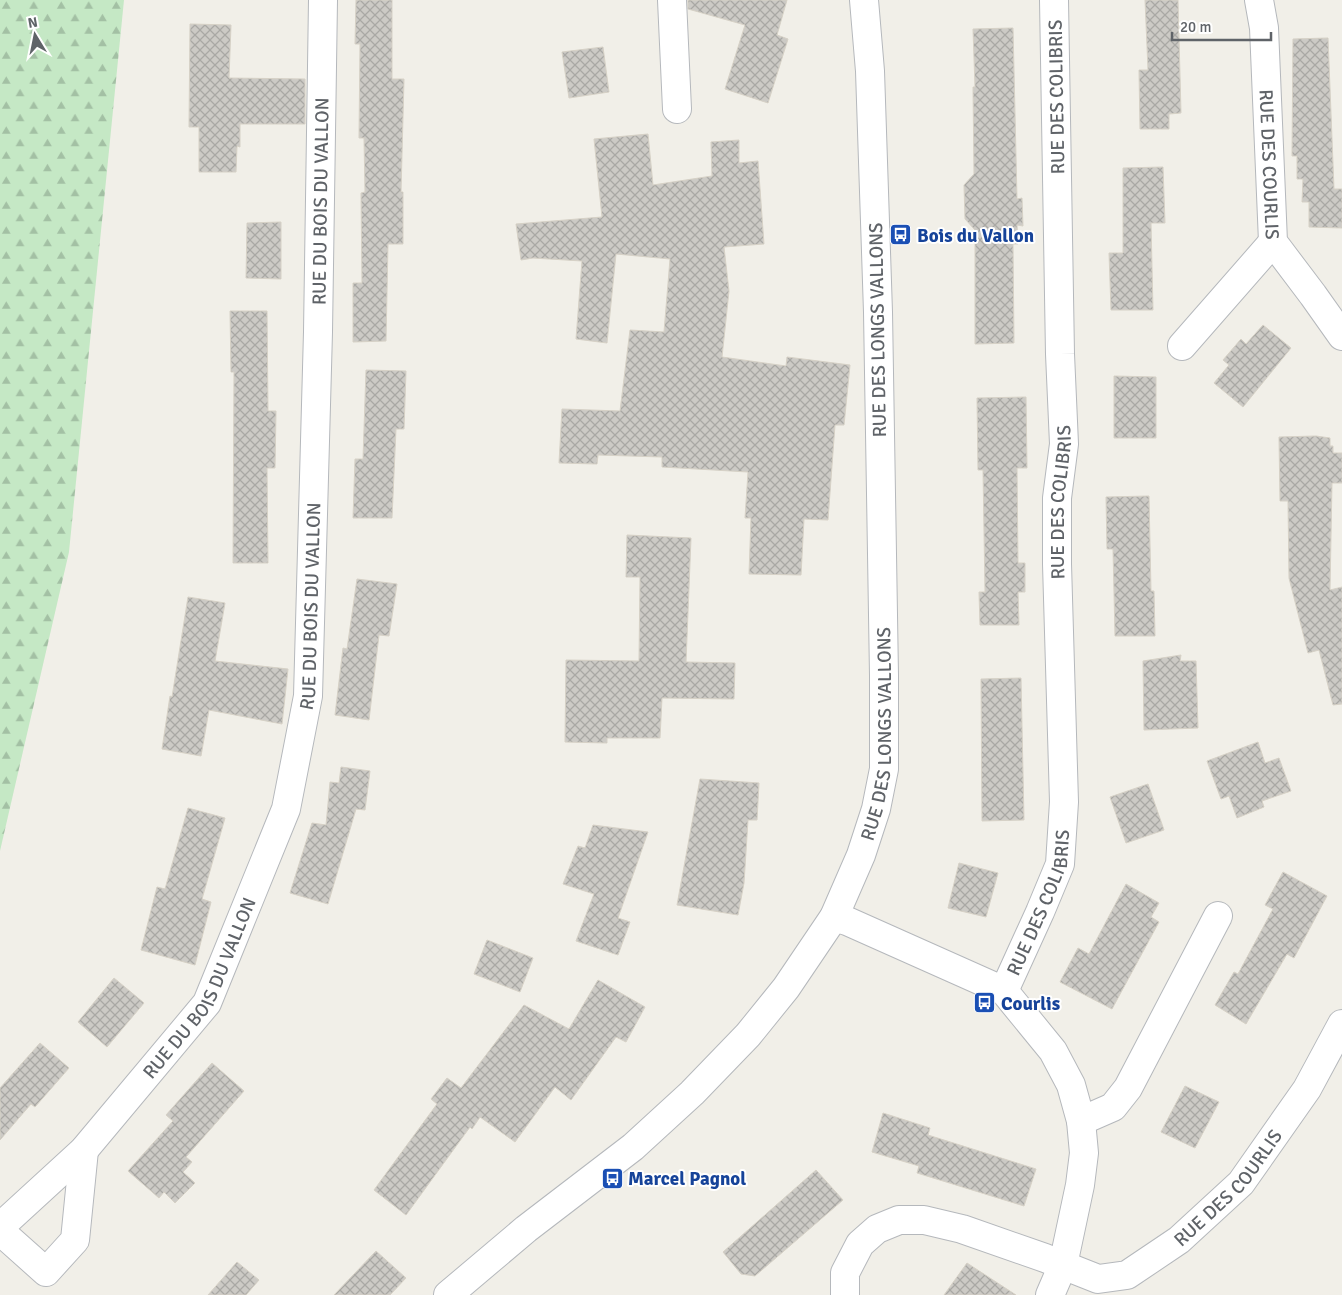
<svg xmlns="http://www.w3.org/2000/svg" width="1342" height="1295" font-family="Signika,sans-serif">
<defs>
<pattern id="forest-firs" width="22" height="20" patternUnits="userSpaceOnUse" patternTransform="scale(1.25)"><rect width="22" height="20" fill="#c5e8c5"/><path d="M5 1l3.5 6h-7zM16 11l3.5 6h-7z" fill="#a3c0a4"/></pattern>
<pattern id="building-cross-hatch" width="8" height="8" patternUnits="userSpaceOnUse" patternTransform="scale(1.25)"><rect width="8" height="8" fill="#cccac5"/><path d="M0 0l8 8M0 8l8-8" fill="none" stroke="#a9a8a4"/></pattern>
</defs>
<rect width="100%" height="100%" fill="#f1efe8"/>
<path fill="url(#forest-firs)" d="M 0,0 L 124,0 L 69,552 L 0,851 Z"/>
<g fill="url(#building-cross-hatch)" stroke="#d6d1c6">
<path d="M 356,0 L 392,0 L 392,79 L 404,79 L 401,192 L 403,192 L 403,244 L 388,244 L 386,341 L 353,342 L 353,283 L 362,283 L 361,193 L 365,192 L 364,138 L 359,138 L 360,44 L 355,44 Z"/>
<path d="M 688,0 L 787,0 L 777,35 L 788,39 L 768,103 L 725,89 L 745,25 L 688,9 Z"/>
<path d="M 1145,0 L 1178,0 L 1181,113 L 1169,114 L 1169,129 L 1140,129 L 1139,70 L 1148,70 Z"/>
<path d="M 190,24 L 231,25 L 229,78 L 305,79 L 305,124 L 240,124 L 240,147 L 237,146 L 236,172 L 199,172 L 199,127 L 189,127 Z"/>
<path d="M 1013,28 L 1017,199 L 1022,198 L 1023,226 L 1017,225 L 1018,244 L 1013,244 L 1014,343 L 975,344 L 975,230 L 965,219 L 964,185 L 974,174 L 973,87 L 975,87 L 973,29 Z"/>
<path d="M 1328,38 L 1334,189 L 1342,189 L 1342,228 L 1309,227 L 1309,202 L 1302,202 L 1303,179 L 1297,179 L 1297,156 L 1292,156 L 1293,39 Z"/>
<path d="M 603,47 L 609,92 L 569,98 L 562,52 Z"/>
<path d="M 648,134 L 653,185 L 712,176 L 711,142 L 739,140 L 739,163 L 758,161 L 764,244 L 724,247 L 729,291 L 722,357 L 786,366 L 787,357 L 850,365 L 844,425 L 835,425 L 828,520 L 804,519 L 801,575 L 749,574 L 751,518 L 745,518 L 748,472 L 662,467 L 662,457 L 598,455 L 597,464 L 559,463 L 562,409 L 620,411 L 630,330 L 664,332 L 670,259 L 616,254 L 607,343 L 576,339 L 582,261 L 533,258 L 521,260 L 516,224 L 602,217 L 594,139 Z"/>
<path d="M 1163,167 L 1165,223 L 1151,223 L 1153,310 L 1111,310 L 1109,253 L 1123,253 L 1123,168 Z"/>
<path d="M 281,222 L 281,279 L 246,278 L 247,223 Z"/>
<path d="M 230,311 L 267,311 L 268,411 L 276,411 L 275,468 L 267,468 L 268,563 L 233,563 L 234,372 L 231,372 Z"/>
<path d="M 1263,325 L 1291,348 L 1243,407 L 1214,383 L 1229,365 L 1223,360 L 1241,339 L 1246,344 Z"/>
<path d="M 366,370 L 406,371 L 404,429 L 396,429 L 392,518 L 353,518 L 355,459 L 363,459 Z"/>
<path d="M 1114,376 L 1156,377 L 1156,438 L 1114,438 Z"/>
<path d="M 1026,397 L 1027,468 L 1017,468 L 1018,563 L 1025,563 L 1025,592 L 1018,592 L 1019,625 L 980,625 L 979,592 L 985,592 L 983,470 L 978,470 L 977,398 Z"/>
<path d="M 1316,436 L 1330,438 L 1330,446 L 1333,446 L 1333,453 L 1342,453 L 1342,483 L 1332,483 L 1330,590 L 1342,587 L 1342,704 L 1333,705 L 1319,650 L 1308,653 L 1289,578 L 1288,501 L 1280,501 L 1279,437 Z"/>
<path d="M 1149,496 L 1151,591 L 1154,591 L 1155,636 L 1115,636 L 1113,549 L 1107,549 L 1106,497 Z"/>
<path d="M 627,535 L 691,538 L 686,662 L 735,663 L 734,699 L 662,698 L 660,738 L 607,738 L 607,743 L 565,742 L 566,660 L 639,661 L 640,577 L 626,577 Z"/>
<path d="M 357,579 L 397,584 L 389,636 L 379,635 L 369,720 L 335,715 L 343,648 L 347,649 Z"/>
<path d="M 188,597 L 225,603 L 215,661 L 288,669 L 282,724 L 209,710 L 201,756 L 162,749 L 170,696 L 172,697 Z"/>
<path d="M 1181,655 L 1180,661 L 1196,661 L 1198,728 L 1144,730 L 1143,661 Z"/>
<path d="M 1021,678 L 1024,820 L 982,821 L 981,679 Z"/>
<path d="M 1258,742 L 1265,763 L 1279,758 L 1291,791 L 1262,801 L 1264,807 L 1237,818 L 1229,796 L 1221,799 L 1207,761 Z"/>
<path d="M 341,767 L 370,771 L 365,810 L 356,809 L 328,904 L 290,893 L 312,823 L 326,825 L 330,782 L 339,783 Z"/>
<path d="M 700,779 L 759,783 L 757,820 L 748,820 L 744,883 L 738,915 L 677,905 Z"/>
<path d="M 1148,784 L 1164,830 L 1126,843 L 1110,797 Z"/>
<path d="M 188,808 L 225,818 L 202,899 L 211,902 L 195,965 L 141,950 L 157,887 L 165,889 Z"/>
<path d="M 593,825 L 648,832 L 618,918 L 630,922 L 618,955 L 576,941 L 594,894 L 563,884 L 578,846 L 585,848 Z"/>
<path d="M 959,863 L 998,873 L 986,917 L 948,908 Z"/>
<path d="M 1283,872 L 1327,896 L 1294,958 L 1287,954 L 1246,1024 L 1215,1005 L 1234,972 L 1238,974 L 1273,909 L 1265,905 Z"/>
<path d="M 1126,884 L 1159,903 L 1151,917 L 1159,922 L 1112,1009 L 1060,982 L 1078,948 L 1089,954 Z"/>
<path d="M 487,940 L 533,958 L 520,992 L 474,974 Z"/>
<path d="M 114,978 L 144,1003 L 107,1047 L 78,1022 Z"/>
<path d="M 598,980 L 645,1007 L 626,1042 L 616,1037 L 571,1100 L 555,1087 L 515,1142 L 480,1117 L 472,1129 L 470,1127 L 406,1215 L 374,1190 L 437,1104 L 431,1099 L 447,1078 L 461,1088 L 524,1005 L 569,1029 Z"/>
<path d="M 40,1043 L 69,1068 L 35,1107 L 31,1104 L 0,1140 L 0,1088 Z"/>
<path d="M 212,1063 L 244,1091 L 186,1157 L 192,1162 L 183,1172 L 195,1183 L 175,1203 L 164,1192 L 159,1198 L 128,1171 L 173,1121 L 166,1115 Z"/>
<path d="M 1185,1086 L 1219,1102 L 1195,1148 L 1161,1132 Z"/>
<path d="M 883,1113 L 930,1128 L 928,1135 L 1036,1169 L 1024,1206 L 917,1173 L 919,1166 L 872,1152 Z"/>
<path d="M 816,1170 L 843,1200 L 755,1276 L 741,1274 L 723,1252 Z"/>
<path d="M 376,1251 L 406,1278 L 390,1295 L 334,1295 Z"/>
<path d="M 237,1262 L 259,1280 L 246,1295 L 208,1295 Z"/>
<path d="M 967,1263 L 1016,1295 L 944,1295 Z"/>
</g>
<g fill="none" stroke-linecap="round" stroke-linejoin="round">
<defs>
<g id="minor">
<path d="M 672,0 L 677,109"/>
<path id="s1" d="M 1259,0 L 1264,28 L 1273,242 L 1313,295 L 1342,336"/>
<path d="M 1182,346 L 1273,242"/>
<path d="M 834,917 L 847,921 L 1004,991 L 1053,1051 L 1071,1085 L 1081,1121 L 1084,1153 L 1080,1185 L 1063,1265 L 1050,1295"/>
<path id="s2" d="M 1004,991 L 1040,912 L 1060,864 L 1064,802 L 1057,564 L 1057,498 L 1064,444 L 1060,354 L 1054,0"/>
<path d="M 1081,1121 L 1113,1107 L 1128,1088 L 1218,916"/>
<path id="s3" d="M 0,1227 L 84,1150 L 207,1003 L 286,809 L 308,696 L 318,332 L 323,0"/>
<path d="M 0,1231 L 46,1272 L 75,1240 L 84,1150"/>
<path id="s4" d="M 845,1295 L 845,1273 L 860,1244 L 877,1229 L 899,1220 L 924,1220 L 962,1229 L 1045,1258 L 1098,1279 L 1127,1275 L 1179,1240 L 1241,1183 L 1307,1089 L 1342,1024"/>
</g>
<g id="tertiary">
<path id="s5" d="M 448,1295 L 526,1229 L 633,1147 L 692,1093 L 748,1035 L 786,988 L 834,917 L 861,855 L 876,809 L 884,769 L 884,675 L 878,312 L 870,71 L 864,0"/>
</g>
</defs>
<use href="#minor" stroke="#b5b8bc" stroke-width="30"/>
<use href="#tertiary" stroke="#b5b8bc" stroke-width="30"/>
<use href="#minor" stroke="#fff" stroke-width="28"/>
<use href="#tertiary" stroke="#fff" stroke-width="28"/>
</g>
<defs>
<symbol id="bus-square" viewBox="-11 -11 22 22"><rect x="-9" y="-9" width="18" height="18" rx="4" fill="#1a4fb4" stroke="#fff"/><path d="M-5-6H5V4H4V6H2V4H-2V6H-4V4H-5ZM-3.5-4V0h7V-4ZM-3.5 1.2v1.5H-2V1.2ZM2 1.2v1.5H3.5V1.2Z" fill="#fff"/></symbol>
</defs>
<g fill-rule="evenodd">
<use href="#bus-square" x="888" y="222" width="25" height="25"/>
<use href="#bus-square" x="972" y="990" width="25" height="25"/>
<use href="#bus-square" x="600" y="1166" width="25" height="25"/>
</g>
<g text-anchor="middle" stroke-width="4" stroke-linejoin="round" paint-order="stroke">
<g font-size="19" fill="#5f6368" stroke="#fff">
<text transform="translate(1056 97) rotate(-91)" y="7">RUE DES COLIBRIS</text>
<text dy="7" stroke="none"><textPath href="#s1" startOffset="165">RUE DES COURLIS</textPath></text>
<text dy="7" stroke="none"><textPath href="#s3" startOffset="1125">RUE DU BOIS DU VALLON</textPath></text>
<text transform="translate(877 330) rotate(-91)" y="7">RUE DES LONGS VALLONS</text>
<text dy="7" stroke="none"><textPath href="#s2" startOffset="501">RUE DES COLIBRIS</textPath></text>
<text dy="7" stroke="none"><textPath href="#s3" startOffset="720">RUE DU BOIS DU VALLON</textPath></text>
<text dy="7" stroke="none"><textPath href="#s5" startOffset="735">RUE DES LONGS VALLONS</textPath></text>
<text dy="7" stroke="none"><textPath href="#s2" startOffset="96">RUE DES COLIBRIS</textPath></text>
<text dy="7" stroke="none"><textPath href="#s3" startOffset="315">RUE DU BOIS DU VALLON</textPath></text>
<text dy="7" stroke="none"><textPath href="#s4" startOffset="474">RUE DES COURLIS</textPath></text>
</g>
<g font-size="19" font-weight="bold" fill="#164399" stroke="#fff" text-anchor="start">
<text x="917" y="242">Bois du Vallon</text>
<text x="1001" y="1010">Courlis</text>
<text x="628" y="1185">Marcel Pagnol</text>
</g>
</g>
<g transform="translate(35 35) rotate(350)" stroke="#ffffff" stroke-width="4" paint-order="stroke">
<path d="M0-4L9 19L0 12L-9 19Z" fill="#5f6368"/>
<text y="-8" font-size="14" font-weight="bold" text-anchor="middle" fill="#5f6368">N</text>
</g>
<path d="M1172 32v8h99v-8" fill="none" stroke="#5f6368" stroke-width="2.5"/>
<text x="1180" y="32" font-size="15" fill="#5f6368" stroke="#ffffff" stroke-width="4" paint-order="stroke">20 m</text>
</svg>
